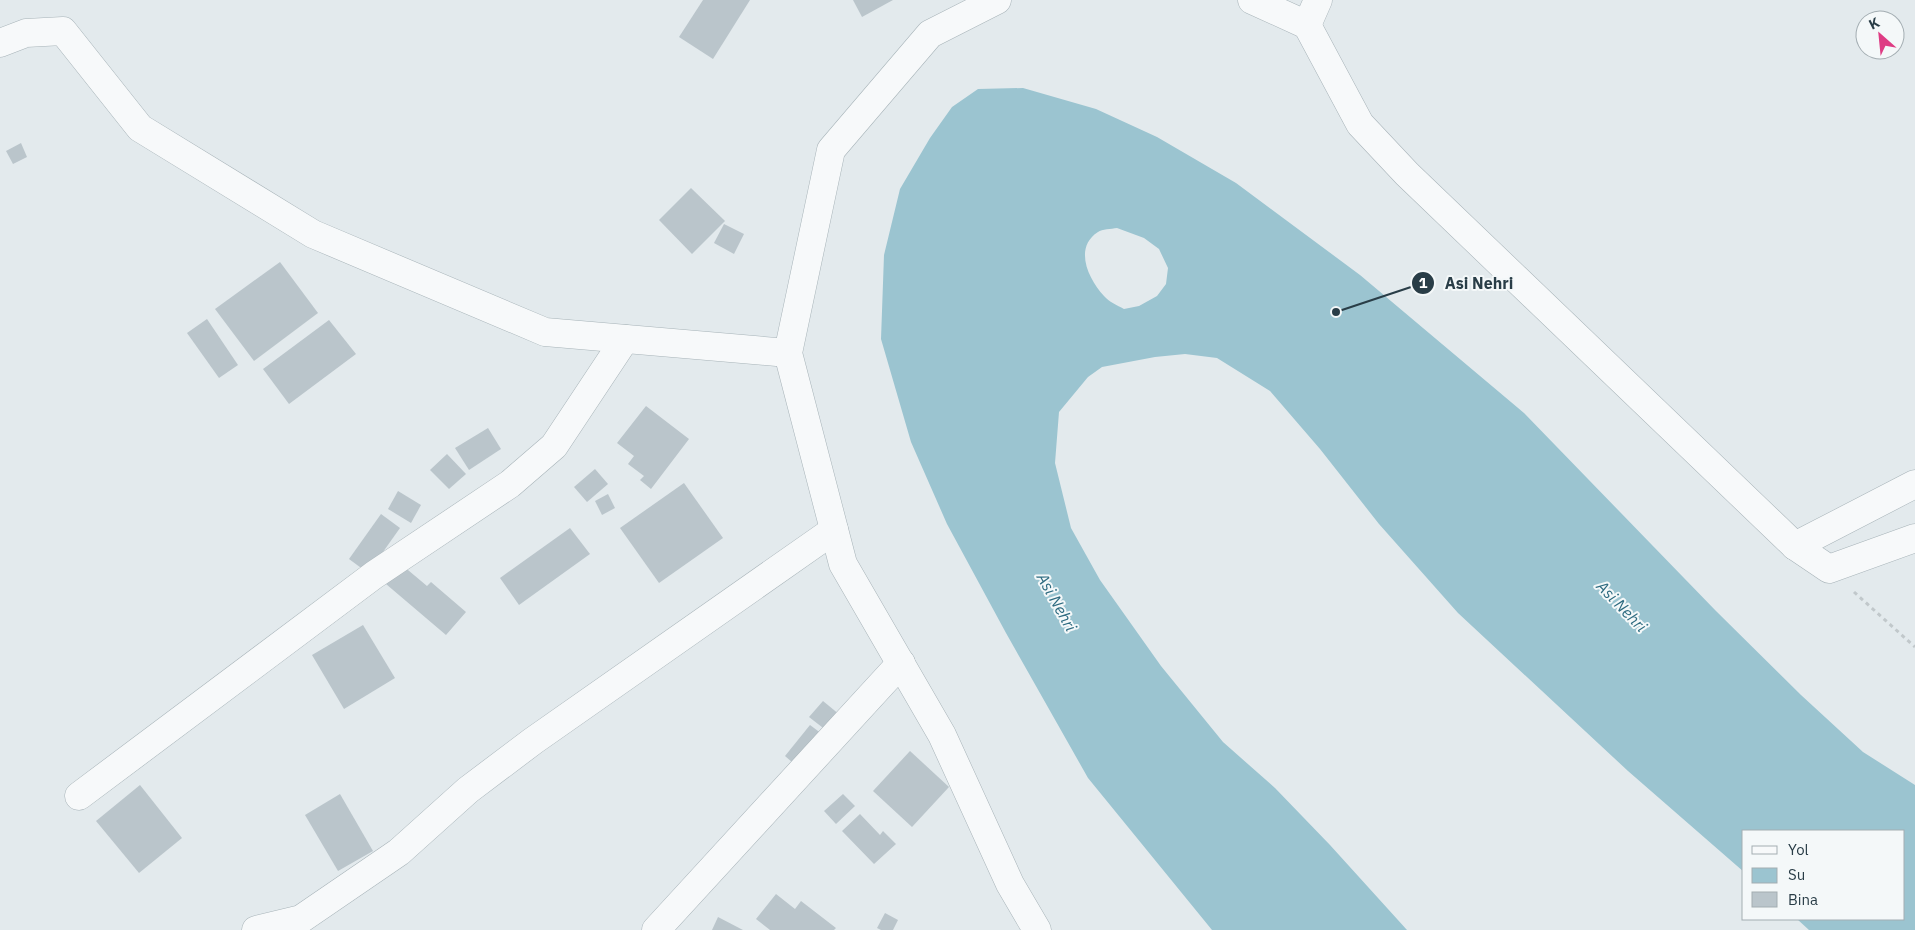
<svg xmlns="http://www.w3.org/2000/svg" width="1915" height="930" font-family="'IBM Plex Sans',sans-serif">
<rect width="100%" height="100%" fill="#e3eaed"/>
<path fill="#9bc4d0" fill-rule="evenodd" d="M 1023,88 L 1096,109 L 1157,137 L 1236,183 L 1360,275 L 1524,413 L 1716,611 L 1801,695 L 1863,752 L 1915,785 L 1915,930 L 1809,930 L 1797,919 L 1904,919 L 1904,831 L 1744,831 L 1744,872 L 1628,771 L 1458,613 L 1379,524 L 1320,449 L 1270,391 L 1217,358 L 1185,354 L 1155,357 L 1102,367 L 1088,377 L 1059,412 L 1055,463 L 1071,528 L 1100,580 L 1161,666 L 1223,742 L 1275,788 L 1330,845 L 1407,930 L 1212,930 L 1088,778 L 1006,633 L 947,524 L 911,442 L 881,339 L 884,255 L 900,189 L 930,138 L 952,107 L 978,89 ZM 1117,228 L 1144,238 L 1159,249 L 1168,268 L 1166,284 L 1157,296 L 1139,306 L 1124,309 C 1117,305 1109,302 1104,296 C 1089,280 1073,248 1098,232 C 1102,229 1111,229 1117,228 Z"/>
<g fill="#bac5cb">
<path d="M 703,0 L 750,0 L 713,59 L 679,37 Z"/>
<path d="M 853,0 L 893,0 L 862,17 Z"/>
<path d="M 21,143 L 27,157 L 13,164 L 6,151 Z"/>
<path d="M 691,188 L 725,221 L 692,254 L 659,220 Z"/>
<path d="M 724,224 L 744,234 L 734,254 L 714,243 Z"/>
<path d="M 280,262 L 318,313 L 254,361 L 215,309 Z"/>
<path d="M 207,319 L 238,365 L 219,378 L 187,333 Z"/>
<path d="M 329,320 L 356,354 L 289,404 L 263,369 Z"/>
<path d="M 646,406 L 689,439 L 651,489 L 640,480 L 644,476 L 628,464 L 634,456 L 617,443 Z"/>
<path d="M 488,428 L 501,449 L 469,470 L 455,448 Z"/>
<path d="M 447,454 L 466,474 L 449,489 L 430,470 Z"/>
<path d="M 595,469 L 608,484 L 587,502 L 574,487 Z"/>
<path d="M 684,483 L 723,538 L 659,583 L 620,528 Z"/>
<path d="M 398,491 L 421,505 L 411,523 L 388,509 Z"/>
<path d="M 608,494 L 615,508 L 602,515 L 595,501 Z"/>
<path d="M 381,514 L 400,528 L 368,573 L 349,559 Z"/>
<path d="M 570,528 L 590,554 L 519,605 L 500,578 Z"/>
<path d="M 402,565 L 427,586 L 431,582 L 466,612 L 446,635 L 386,584 Z"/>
<path d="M 363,625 L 395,678 L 344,709 L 312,655 Z"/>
<path d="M 823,701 L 840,715 L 827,731 L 809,717 Z"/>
<path d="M 810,725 L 826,737 L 800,769 L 785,756 Z"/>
<path d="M 910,751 L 949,787 L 912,827 L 873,791 Z"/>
<path d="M 140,785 L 182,838 L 139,873 L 96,821 Z"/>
<path d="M 340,794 L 373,851 L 338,871 L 305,815 Z"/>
<path d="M 843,794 L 855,806 L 836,824 L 824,811 Z"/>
<path d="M 860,814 L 880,835 L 883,831 L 896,844 L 874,864 L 842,831 Z"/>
<path d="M 776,894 L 795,909 L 801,901 L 836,928 L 834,930 L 770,930 L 756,919 Z"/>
<path d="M 885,913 L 898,920 L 893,930 L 881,930 L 877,928 Z"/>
<path d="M 718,917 L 743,930 L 712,930 Z"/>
</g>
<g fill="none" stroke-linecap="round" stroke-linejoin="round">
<defs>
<g id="minor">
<path d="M 997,0 L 930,34 L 831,150 L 788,353 L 843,564 L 942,735 L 1010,884 L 1037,930"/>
<path d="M 1252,0 L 1307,25 L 1318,0"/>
<path d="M 1307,25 L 1360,124 L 1407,174 L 1795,546 L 1829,569 L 1915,538"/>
<path d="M 0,43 L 26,33 L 63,31 L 140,128 L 313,234 L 545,332 L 788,353"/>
<path d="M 1795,546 L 1915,484"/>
<path d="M 79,796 L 374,575 L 510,484 L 554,446 L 625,339"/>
<path d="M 256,930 L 301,919 L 399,852 L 468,790 L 533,741 L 834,530"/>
<path d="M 656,930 L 901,663"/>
</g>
</defs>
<use href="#minor" stroke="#a7b3b8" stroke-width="29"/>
<path stroke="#c1c8cb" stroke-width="3" stroke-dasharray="4 4" stroke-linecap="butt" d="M 1854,592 L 1915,647"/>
<use href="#minor" stroke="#f7f9fa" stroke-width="28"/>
</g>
<g text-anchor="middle" stroke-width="4" stroke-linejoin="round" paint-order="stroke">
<g font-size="16" font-style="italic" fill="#2e6b80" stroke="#f4f8f9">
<text transform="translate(1057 602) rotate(61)" y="6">Asi Nehri</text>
<text transform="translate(1622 606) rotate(46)" y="6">Asi Nehri</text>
</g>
</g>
<path fill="none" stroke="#293d47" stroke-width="2" d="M1336 312L1423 283"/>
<g fill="#293d47" stroke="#f4f8f9" stroke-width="2">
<circle cx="1336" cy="312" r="5"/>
<circle cx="1423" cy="283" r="12"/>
</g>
<g font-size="15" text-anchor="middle" font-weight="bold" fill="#fff">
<text x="1423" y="288">1</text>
</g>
<g font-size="16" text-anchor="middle" font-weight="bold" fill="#293d47" stroke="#f4f8f9" stroke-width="4" stroke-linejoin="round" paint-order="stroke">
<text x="1479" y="289">Asi Nehri</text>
</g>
<rect x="1742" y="830" width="162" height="90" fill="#f4f8f9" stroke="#a3adb2"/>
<rect x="1752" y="846" width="25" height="8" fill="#f7f9fa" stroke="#a3adb2"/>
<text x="1788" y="855" font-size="15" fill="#293d47">Yol</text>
<rect x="1752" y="868" width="25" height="15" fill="#9bc4d0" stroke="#a3adb2"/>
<text x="1788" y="880" font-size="15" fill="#293d47">Su</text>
<rect x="1752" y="892" width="25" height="15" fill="#bac5cb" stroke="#a3adb2"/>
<text x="1788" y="905" font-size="15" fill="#293d47">Bina</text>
<g transform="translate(1880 35) rotate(333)"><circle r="24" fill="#f4f8f9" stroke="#a3adb2"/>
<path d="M0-4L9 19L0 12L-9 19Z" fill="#de3c84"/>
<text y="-8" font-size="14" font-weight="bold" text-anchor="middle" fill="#293d47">K</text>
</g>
</svg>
